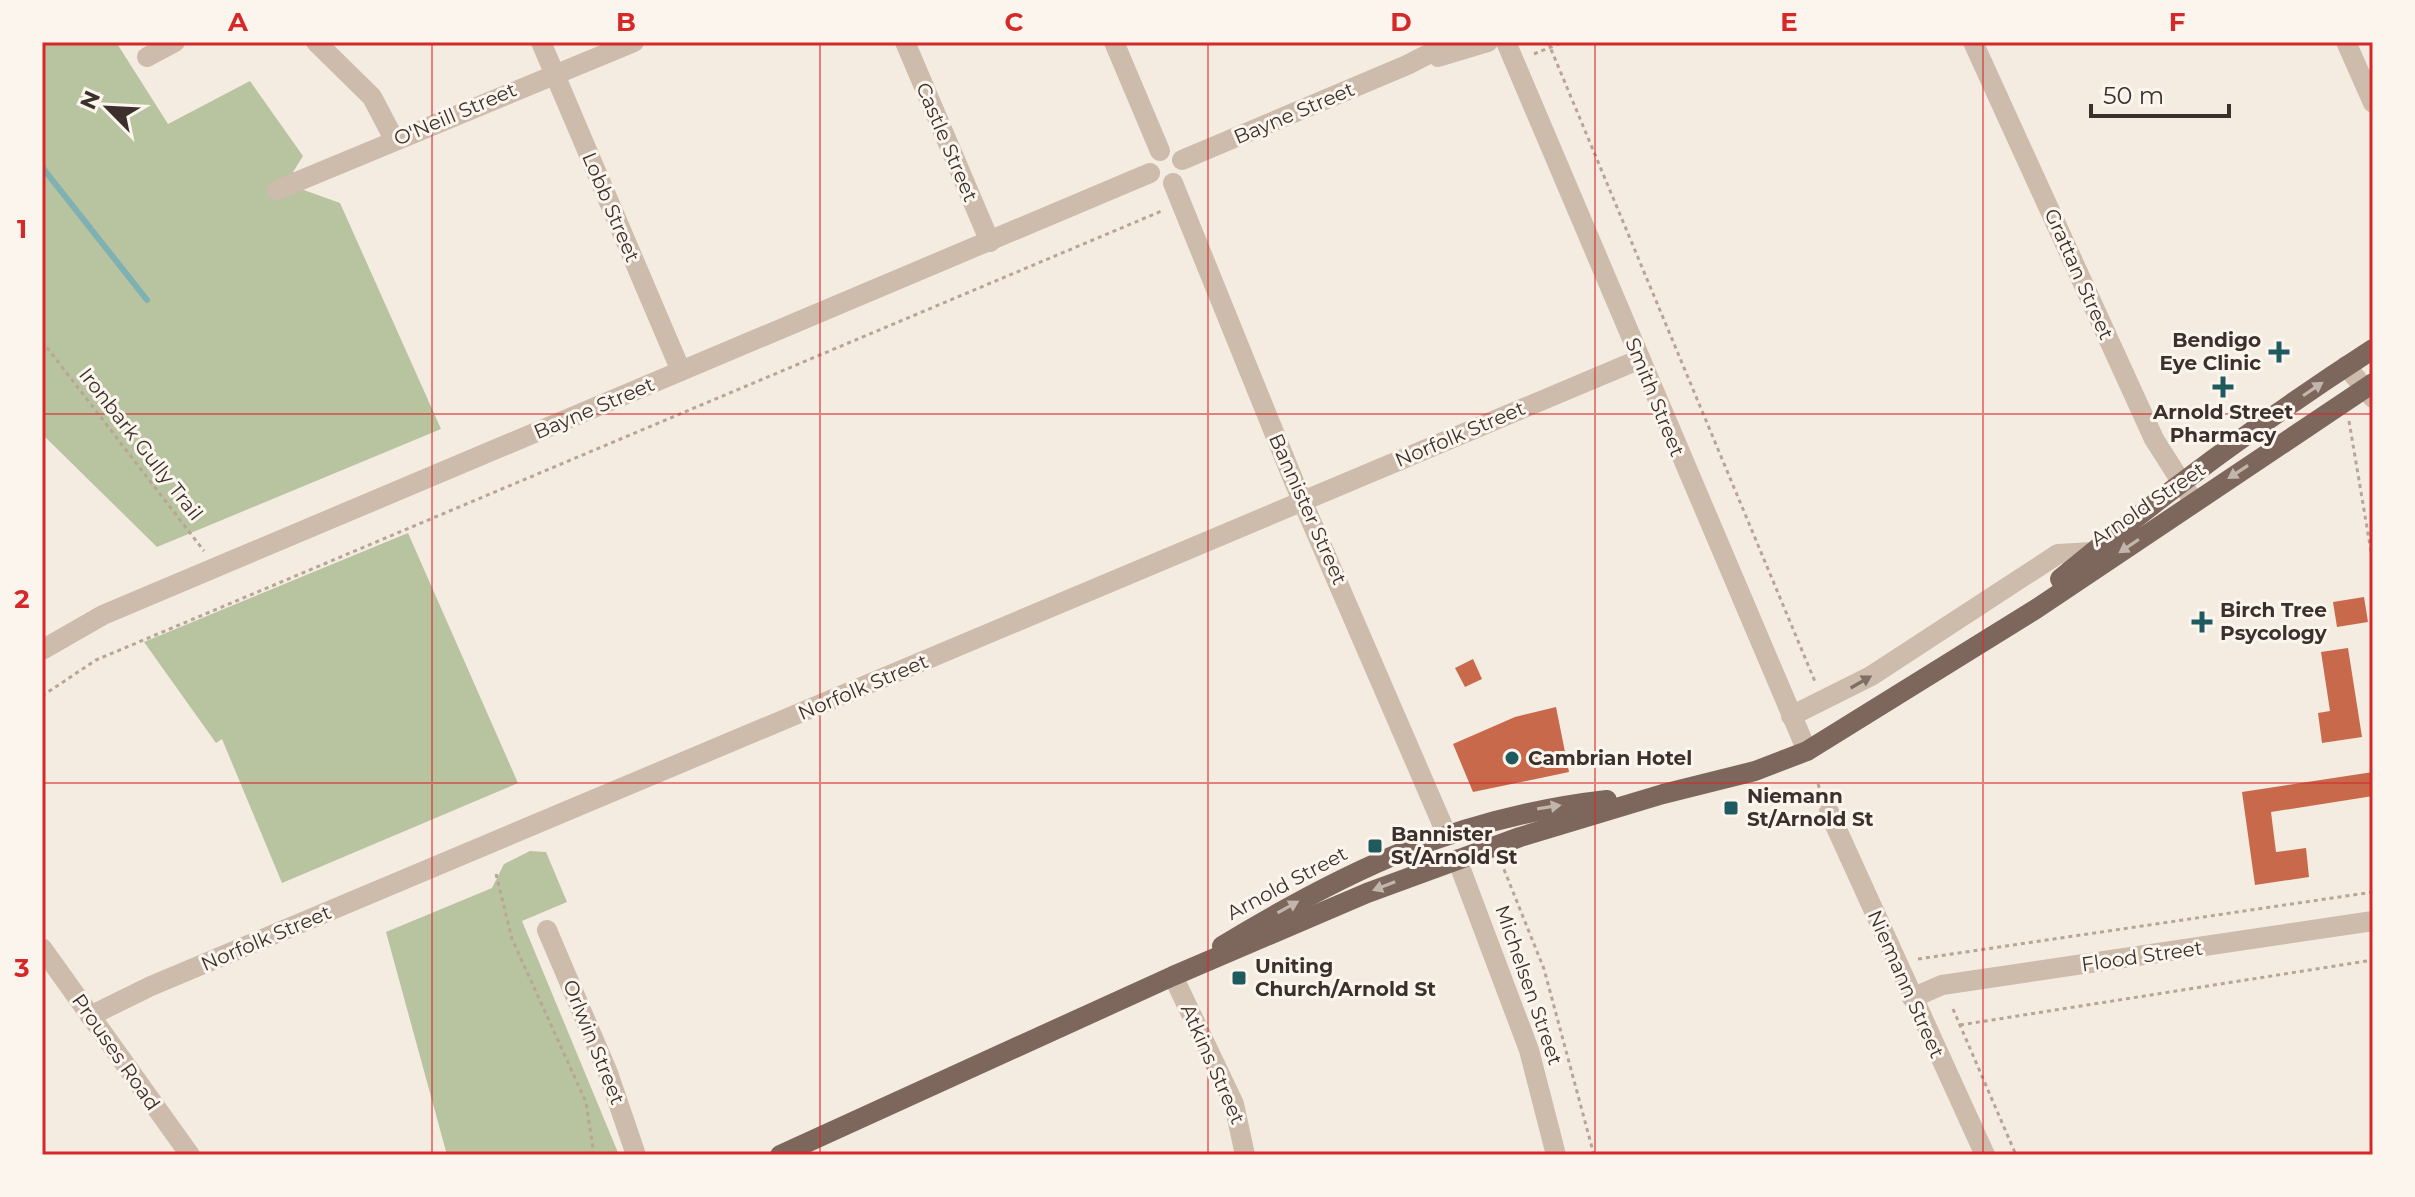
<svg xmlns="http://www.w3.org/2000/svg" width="2415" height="1197" font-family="Montserrat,sans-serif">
<rect width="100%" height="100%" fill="#f4ebe1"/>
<g fill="#b8c4a0">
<path d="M 42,42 L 116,42 L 168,124 L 250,81 L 303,156 L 293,172 L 301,189 L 340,203 L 441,429 L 157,547 L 42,434 Z"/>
<path d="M 408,533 L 518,783 L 282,883 L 222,739 L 216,743 L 144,642 Z"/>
<path d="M 530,851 L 546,852 L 567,902 L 522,921 L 619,1155 L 447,1155 L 386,932 L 492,888 L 504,864 Z"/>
</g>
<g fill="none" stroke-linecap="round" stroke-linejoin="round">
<path stroke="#7fb0b2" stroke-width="6" d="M 42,167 L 147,300"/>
</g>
<g fill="#c8694b">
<path d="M 2364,597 L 2368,622 L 2337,627 L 2333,602 Z"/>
<path d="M 2348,648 L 2362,737 L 2322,743 L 2318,713 L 2330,711 L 2321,652 Z"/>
<path d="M 1473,659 L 1482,679 L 1465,687 L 1455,668 Z"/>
<path d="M 1556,707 L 1569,772 L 1473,792 L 1453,744 L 1515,717 Z"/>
<path d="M 2373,772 L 2373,796 L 2271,812 L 2276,852 L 2306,848 L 2309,877 L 2255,885 L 2242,792 Z"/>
</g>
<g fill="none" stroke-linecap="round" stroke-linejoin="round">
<g stroke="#b9a596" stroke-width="3" stroke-dasharray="4 4" stroke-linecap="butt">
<path d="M 1548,42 L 1816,684"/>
<path d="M 1534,54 L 1563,42"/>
<path d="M 42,341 L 204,551"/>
<path d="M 2349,421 L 2373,563"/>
<path d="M 42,696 L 96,660 L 1164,210"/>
<path d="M 1818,784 L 1822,796"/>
<path d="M 1501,862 L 1544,969 L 1594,1155"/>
<path d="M 496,874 L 512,939 L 586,1102 L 594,1155"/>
<path d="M 1918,959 L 2373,892"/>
<path d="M 1953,1009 L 2016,1155"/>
<path d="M 1960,1025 L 2373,960"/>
<path d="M 876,1153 L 877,1155"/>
</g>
<g stroke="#cdbbac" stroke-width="20">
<path d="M 316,42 L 372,97 L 394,139"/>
<path d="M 541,42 L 681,371"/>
<path d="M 905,42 L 990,242"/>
<path d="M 1114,42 L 1160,151"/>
<path d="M 1506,42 L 1807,751"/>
<path d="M 1973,42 L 2154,439 L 2194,502"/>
<path d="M 2346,42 L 2373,103"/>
<path d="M 147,57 L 175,42"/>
<path d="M 1438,57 L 1488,42"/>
<path d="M 1182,160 L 1407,65 L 1452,42"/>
<path d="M 1173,183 L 1295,484 L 1446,833"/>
<path d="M 277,190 L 634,42"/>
<path d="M 2346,366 L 2373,398"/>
<path d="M 42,650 L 103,615 L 1150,173"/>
<path d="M 1791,716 L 1871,676 L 2058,554 L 2092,552"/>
<path d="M 1829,812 L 1985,1155"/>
<path d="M 1457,859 L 1529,1050 L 1556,1155"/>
<path d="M 547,930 L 608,1073 L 636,1155"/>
<path d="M 42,948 L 190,1155"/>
<path d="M 1173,976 L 1234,1104 L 1245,1155"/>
<path d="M 1912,998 L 1942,985 L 2373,921"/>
<path d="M 90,1016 L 151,986 L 1638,360"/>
</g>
<g stroke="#7d675c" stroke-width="20">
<path d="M 2060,579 C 2160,496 2263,420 2373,349"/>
<path d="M 1222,946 C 1349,869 1458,817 1607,800"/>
<path d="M 780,1155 L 1173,976 L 1367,893 L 1520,837 L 1663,794 L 1755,771 L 1807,751 L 2036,609 L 2373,383"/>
</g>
</g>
<defs><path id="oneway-solid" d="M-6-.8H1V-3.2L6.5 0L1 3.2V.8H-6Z" transform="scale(2)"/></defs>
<g fill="#c2b5ac">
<use href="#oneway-solid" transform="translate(2313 389) rotate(-34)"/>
<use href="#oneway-solid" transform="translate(2238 472) rotate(147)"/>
<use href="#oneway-solid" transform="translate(2129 546) rotate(146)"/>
<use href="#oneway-solid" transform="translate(1549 807) rotate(-9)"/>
<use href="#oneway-solid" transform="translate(1384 886) rotate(159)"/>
<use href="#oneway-solid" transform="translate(1288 907) rotate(-29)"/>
</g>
<use fill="#7d6f65" href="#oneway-solid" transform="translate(1861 682) rotate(-30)"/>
<path fill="none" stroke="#d62828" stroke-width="2" stroke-opacity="0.55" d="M 432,42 L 432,1155M 820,42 L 820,1155M 1208,42 L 1208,1155M 1595,42 L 1595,1155M 1983,42 L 1983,1155M 42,414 L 2373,414M 42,783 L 2373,783"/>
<g fill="#1f5a5e" stroke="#fbf5ee" stroke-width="3">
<path d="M2275 340h8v8h8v8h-8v8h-8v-8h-8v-8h8z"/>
<path d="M2219 375h8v8h8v8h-8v8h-8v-8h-8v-8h8z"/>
<path d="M2198 610h8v8h8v8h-8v8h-8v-8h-8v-8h8z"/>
<circle cx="1512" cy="758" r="8"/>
<rect x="1723" y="800" width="16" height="16" rx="4"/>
<rect x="1367" y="838" width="16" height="16" rx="4"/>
<rect x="1231" y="970" width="16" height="16" rx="4"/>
</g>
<g text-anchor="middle" stroke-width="6" stroke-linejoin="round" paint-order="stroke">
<g font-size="20" fill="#3b302b" stroke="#fbf5ee">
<text transform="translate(1294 113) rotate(-23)" y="7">Bayne Street</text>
<text transform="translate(455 114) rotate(-23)" y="7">O'Neill Street</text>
<text transform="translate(947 142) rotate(67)" y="7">Castle Street</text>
<text transform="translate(611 207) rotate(67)" y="7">Lobb Street</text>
<text transform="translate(2079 274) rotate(66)" y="7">Grattan Street</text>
<text transform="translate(1655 397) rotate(68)" y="7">Smith Street</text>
<text transform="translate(594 408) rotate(-23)" y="7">Bayne Street</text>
<text transform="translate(1460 434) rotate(-23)" y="7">Norfolk Street</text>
<text transform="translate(141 444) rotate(52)" y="7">Ironbark Gully Trail</text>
<text transform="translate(2148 504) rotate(-34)" y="7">Arnold Street</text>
<text transform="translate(1308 509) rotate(66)" y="7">Bannister Street</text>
<text transform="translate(863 687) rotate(-23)" y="7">Norfolk Street</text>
<text transform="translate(1287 883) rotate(-28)" y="7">Arnold Street</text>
<text transform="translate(266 938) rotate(-23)" y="7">Norfolk Street</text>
<text transform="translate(2142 956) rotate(-8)" y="7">Flood Street</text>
<text transform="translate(1906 984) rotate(66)" y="7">Niemann Street</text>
<text transform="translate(1529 985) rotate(71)" y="7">Michelsen Street</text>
<text transform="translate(594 1042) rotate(68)" y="7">Orlwin Street</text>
<text transform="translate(116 1052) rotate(55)" y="7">Prouses Road</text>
<text transform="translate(1213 1064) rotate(66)" y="7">Atkins Street</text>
</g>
<g font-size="20" font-weight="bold" fill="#3b302b" stroke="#fbf5ee" text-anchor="start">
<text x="2261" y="347" text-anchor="end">Bendigo<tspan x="2261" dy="23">Eye Clinic</tspan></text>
<text x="2223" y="419" text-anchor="middle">Arnold Street<tspan x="2223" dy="23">Pharmacy</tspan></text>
<text x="2220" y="617">Birch Tree<tspan x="2220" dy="23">Psycology</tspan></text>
<text x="1528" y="765">Cambrian Hotel</text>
<text x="1747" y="803">Niemann<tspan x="1747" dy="23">St/Arnold St</tspan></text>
<text x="1391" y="841">Bannister<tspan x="1391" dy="23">St/Arnold St</tspan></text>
<text x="1255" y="973">Uniting<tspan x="1255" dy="23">Church/Arnold St</tspan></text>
</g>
</g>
<rect width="2415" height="1197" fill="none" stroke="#fbf5ee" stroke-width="88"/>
<g transform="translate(108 108) rotate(294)" stroke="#fbf5ee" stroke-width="6" paint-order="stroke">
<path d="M0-6L14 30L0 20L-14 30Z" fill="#3b302b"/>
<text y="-12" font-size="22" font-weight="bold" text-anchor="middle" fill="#3b302b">N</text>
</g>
<path d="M2091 104v12h138v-12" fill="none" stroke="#3b302b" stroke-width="4"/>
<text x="2103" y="104" font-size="24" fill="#3b302b" stroke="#fbf5ee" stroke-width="6" paint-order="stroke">50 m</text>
<rect x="44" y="44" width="2327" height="1109" fill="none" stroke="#d62828" stroke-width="3"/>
<g font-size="26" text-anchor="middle" font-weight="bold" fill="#d62828">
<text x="238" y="31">A</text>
<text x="626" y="31">B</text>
<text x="1014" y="31">C</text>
<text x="1401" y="31">D</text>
<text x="1789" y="31">E</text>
<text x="2177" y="31">F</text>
<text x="22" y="238">1</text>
<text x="22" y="608">2</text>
<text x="22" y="977">3</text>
</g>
</svg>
